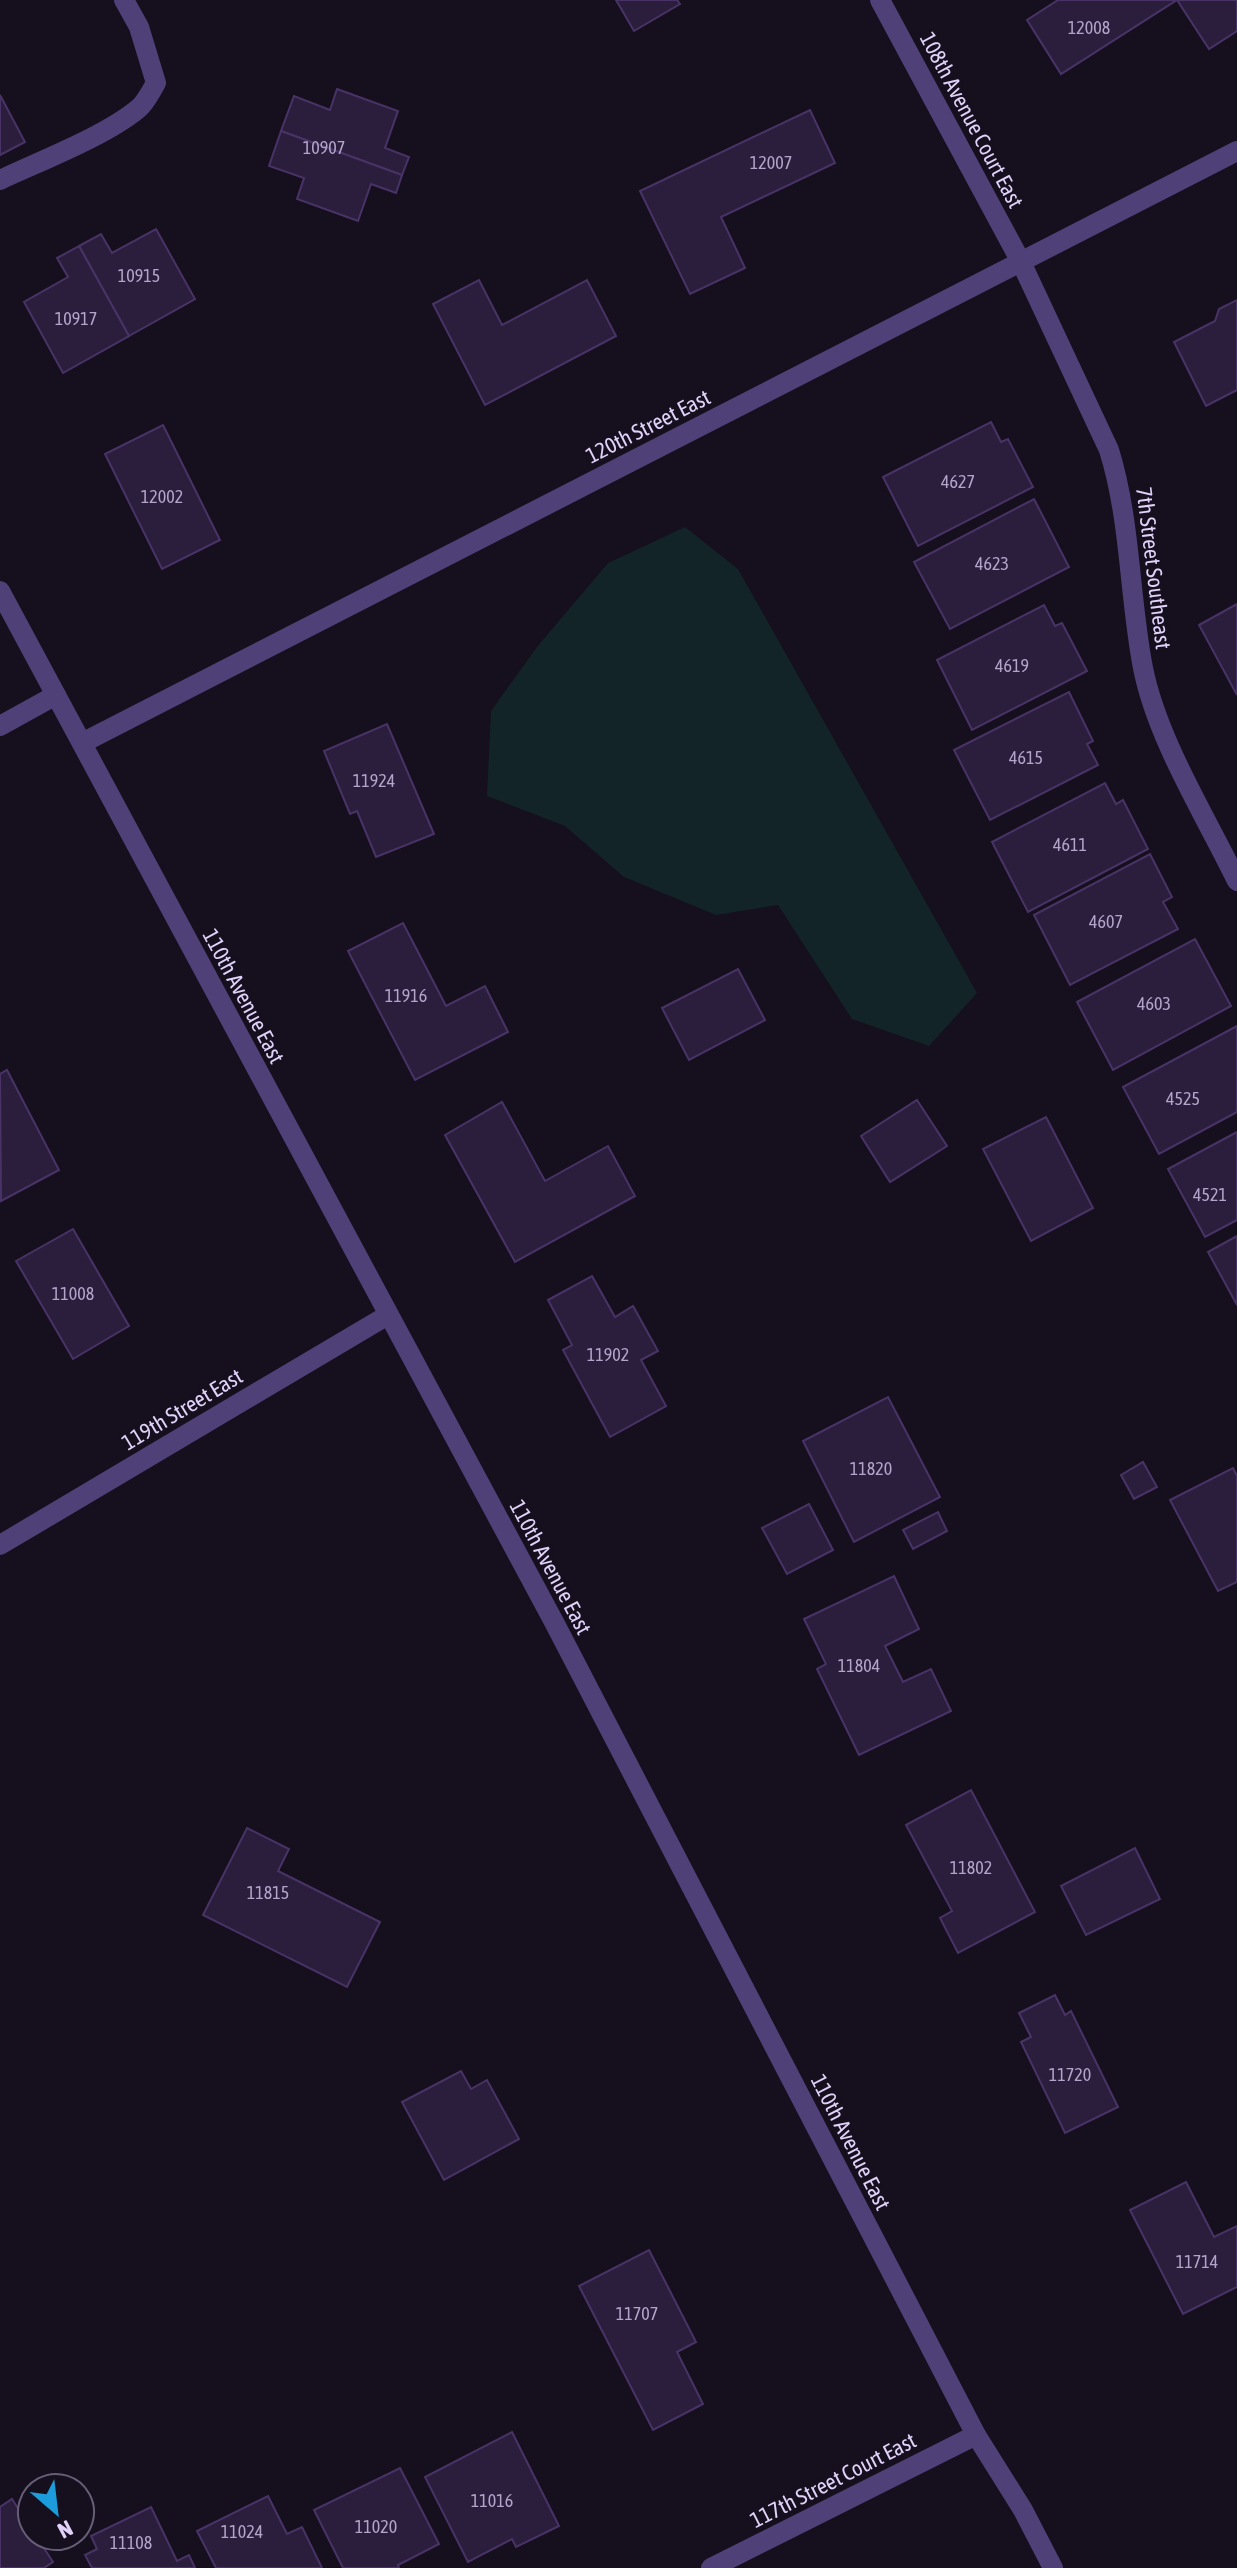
<svg xmlns="http://www.w3.org/2000/svg" width="1237" height="2568" font-family="'Asap Condensed',sans-serif">
<rect width="100%" height="100%" fill="#150f1e"/>
<path fill="#132428" d="M 685,527 L 738,569 L 977,993 L 929,1046 L 852,1019 L 778,905 L 716,915 L 624,877 L 565,826 L 487,796 L 491,711 L 537,647 L 608,563 Z"/>
<g fill="#2b1e3d" stroke="#493366" stroke-width="2">
<path d="M 616,0 L 677,0 L 680,4 L 634,31 Z"/>
<path d="M 1058,0 L 1177,0 L 1061,74 L 1027,20 Z"/>
<path d="M 1177,0 L 1237,0 L 1237,31 L 1209,49 Z"/>
<path d="M 337,89 L 398,111 L 385,148 L 409,157 L 402,175 L 281,131 L 294,96 L 330,110 Z"/>
<path d="M 0,95 L 25,142 L 0,155 Z"/>
<path d="M 810,110 L 835,163 L 721,217 L 745,268 L 690,294 L 640,191 Z"/>
<path d="M 281,131 L 402,175 L 396,193 L 371,184 L 358,221 L 297,199 L 304,178 L 269,166 Z"/>
<path d="M 156,229 L 195,299 L 129,336 L 79,246 L 101,234 L 112,253 Z"/>
<path d="M 79,246 L 129,336 L 63,373 L 24,302 L 68,277 L 57,258 Z"/>
<path d="M 479,280 L 502,325 L 587,280 L 616,336 L 485,405 L 433,304 Z"/>
<path d="M 1237,300 L 1237,390 L 1206,406 L 1174,342 L 1215,321 L 1219,309 Z"/>
<path d="M 991,422 L 1001,442 L 1008,439 L 1033,487 L 918,546 L 883,477 Z"/>
<path d="M 163,425 L 220,540 L 162,569 L 105,454 Z"/>
<path d="M 1034,499 L 1069,567 L 950,629 L 914,562 Z"/>
<path d="M 1237,604 L 1237,695 L 1199,625 Z"/>
<path d="M 1044,605 L 1055,626 L 1062,623 L 1087,671 L 972,730 L 937,660 Z"/>
<path d="M 1069,692 L 1093,741 L 1087,744 L 1098,765 L 990,820 L 954,750 Z"/>
<path d="M 387,724 L 434,834 L 376,857 L 357,811 L 350,814 L 324,751 Z"/>
<path d="M 1105,783 L 1116,804 L 1123,800 L 1148,849 L 1028,912 L 992,842 Z"/>
<path d="M 1150,854 L 1172,897 L 1163,902 L 1178,929 L 1070,985 L 1034,915 Z"/>
<path d="M 403,923 L 446,1006 L 485,986 L 508,1032 L 415,1080 L 348,951 Z"/>
<path d="M 1195,939 L 1231,1006 L 1113,1070 L 1077,1002 Z"/>
<path d="M 738,969 L 765,1020 L 689,1060 L 662,1008 Z"/>
<path d="M 1237,1026 L 1237,1112 L 1159,1154 L 1123,1087 Z"/>
<path d="M 7,1070 L 59,1170 L 1,1201 L 0,1074 Z"/>
<path d="M 917,1100 L 947,1146 L 890,1182 L 861,1136 Z"/>
<path d="M 502,1102 L 545,1181 L 608,1146 L 635,1196 L 515,1262 L 445,1135 Z"/>
<path d="M 1046,1117 L 1093,1208 L 1031,1241 L 983,1149 Z"/>
<path d="M 1237,1132 L 1237,1220 L 1205,1237 L 1168,1169 Z"/>
<path d="M 73,1229 L 129,1326 L 73,1359 L 16,1261 Z"/>
<path d="M 1237,1236 L 1237,1305 L 1208,1252 Z"/>
<path d="M 592,1276 L 615,1317 L 633,1306 L 658,1351 L 641,1360 L 666,1406 L 610,1437 L 563,1350 L 572,1345 L 548,1300 Z"/>
<path d="M 888,1397 L 940,1497 L 854,1542 L 803,1441 Z"/>
<path d="M 1143,1462 L 1157,1487 L 1134,1499 L 1121,1475 Z"/>
<path d="M 1233,1468 L 1237,1476 L 1237,1582 L 1218,1591 L 1170,1500 Z"/>
<path d="M 809,1504 L 833,1550 L 787,1574 L 762,1528 Z"/>
<path d="M 938,1512 L 947,1531 L 913,1549 L 903,1530 Z"/>
<path d="M 894,1576 L 919,1629 L 885,1646 L 903,1682 L 931,1669 L 951,1711 L 859,1755 L 817,1669 L 826,1664 L 804,1619 Z"/>
<path d="M 971,1790 L 1035,1912 L 958,1953 L 940,1918 L 952,1911 L 906,1825 Z"/>
<path d="M 247,1828 L 289,1849 L 278,1871 L 380,1922 L 347,1987 L 203,1915 Z"/>
<path d="M 1135,1848 L 1160,1899 L 1086,1935 L 1061,1886 Z"/>
<path d="M 1055,1995 L 1065,2015 L 1071,2011 L 1118,2107 L 1065,2133 L 1021,2042 L 1031,2037 L 1019,2013 Z"/>
<path d="M 461,2071 L 471,2089 L 487,2080 L 519,2139 L 444,2180 L 402,2102 Z"/>
<path d="M 1186,2182 L 1214,2237 L 1237,2226 L 1237,2287 L 1183,2314 L 1130,2210 Z"/>
<path d="M 649,2250 L 696,2342 L 677,2352 L 703,2404 L 653,2430 L 579,2286 Z"/>
<path d="M 512,2432 L 559,2526 L 516,2547 L 512,2539 L 468,2562 L 425,2477 Z"/>
<path d="M 400,2468 L 439,2544 L 398,2565 L 399,2568 L 343,2568 L 314,2510 Z"/>
<path d="M 268,2496 L 287,2534 L 302,2527 L 322,2568 L 216,2568 L 197,2531 Z"/>
<path d="M 12,2499 L 32,2530 L 32,2536 L 36,2536 L 53,2562 L 44,2568 L 0,2568 L 0,2507 Z"/>
<path d="M 151,2507 L 177,2561 L 189,2555 L 195,2568 L 92,2568 L 85,2555 L 97,2549 L 91,2536 Z"/>
</g>
<g fill="none" stroke-linecap="round" stroke-linejoin="round">
<g stroke="#4f4078" stroke-width="20">
<path d="M 880,0 L 1021,262 L 1109,450 C 1131,521 1129,596 1143,668 C 1157,739 1205,815 1237,881"/>
<path d="M 0,180 C 40,161 106,136 139,108 C 146,102 151,91 156,83 L 139,27 L 124,0"/>
<path d="M 0,591 L 554,1622 L 976,2435 L 1023,2510 L 1053,2568"/>
<path d="M 0,726 L 56,695"/>
<path d="M 82,743 L 1237,151"/>
<path d="M 0,1545 L 388,1315"/>
<path d="M 711,2568 L 976,2435"/>
</g>
</g>
<g text-anchor="middle" stroke-width="7" stroke-linejoin="round" paint-order="stroke">
<g font-size="18" fill="#b3a5ca">
<text x="1089" y="34">12008</text>
<text x="324" y="154">10907</text>
<text x="771" y="169">12007</text>
<text x="139" y="282">10915</text>
<text x="76" y="325">10917</text>
<text x="958" y="488">4627</text>
<text x="162" y="503">12002</text>
<text x="992" y="570">4623</text>
<text x="1012" y="672">4619</text>
<text x="1026" y="764">4615</text>
<text x="374" y="787">11924</text>
<text x="1070" y="851">4611</text>
<text x="1106" y="928">4607</text>
<text x="406" y="1002">11916</text>
<text x="1154" y="1010">4603</text>
<text x="1183" y="1105">4525</text>
<text x="1210" y="1201">4521</text>
<text x="73" y="1300">11008</text>
<text x="608" y="1361">11902</text>
<text x="871" y="1475">11820</text>
<text x="859" y="1672">11804</text>
<text x="971" y="1874">11802</text>
<text x="268" y="1899">11815</text>
<text x="1070" y="2081">11720</text>
<text x="1197" y="2268">11714</text>
<text x="637" y="2320">11707</text>
<text x="492" y="2507">11016</text>
<text x="376" y="2533">11020</text>
<text x="242" y="2538">11024</text>
<text x="131" y="2549">11108</text>
</g>
<g font-size="22" fill="#e0d2f9" stroke="#150f1e">
<text transform="translate(972 120) rotate(62)" y="8">108th Avenue Court East</text>
<text transform="translate(648 426) rotate(-27)" y="8">120th Street East</text>
<text transform="translate(1154 568) rotate(83)" y="8">7th Street Southeast</text>
<text transform="translate(244 996) rotate(62)" y="8">110th Avenue East</text>
<text transform="translate(182 1409) rotate(-31)" y="8">119th Street East</text>
<text transform="translate(551 1567) rotate(62)" y="8">110th Avenue East</text>
<text transform="translate(851 2142) rotate(63)" y="8">110th Avenue East</text>
<text transform="translate(833 2480) rotate(-27)" y="8">117th Street Court East</text>
</g>
</g>
<g transform="translate(56 2512) rotate(152)"><circle r="38" fill="#150f1e" stroke="#665d76" stroke-width="2"/>
<path d="M0-6L14 30L0 20L-14 30Z" fill="#1d9cdb"/>
<text y="-12" font-size="22" font-weight="bold" text-anchor="middle" fill="#e0d2f9">N</text>
</g>
</svg>
